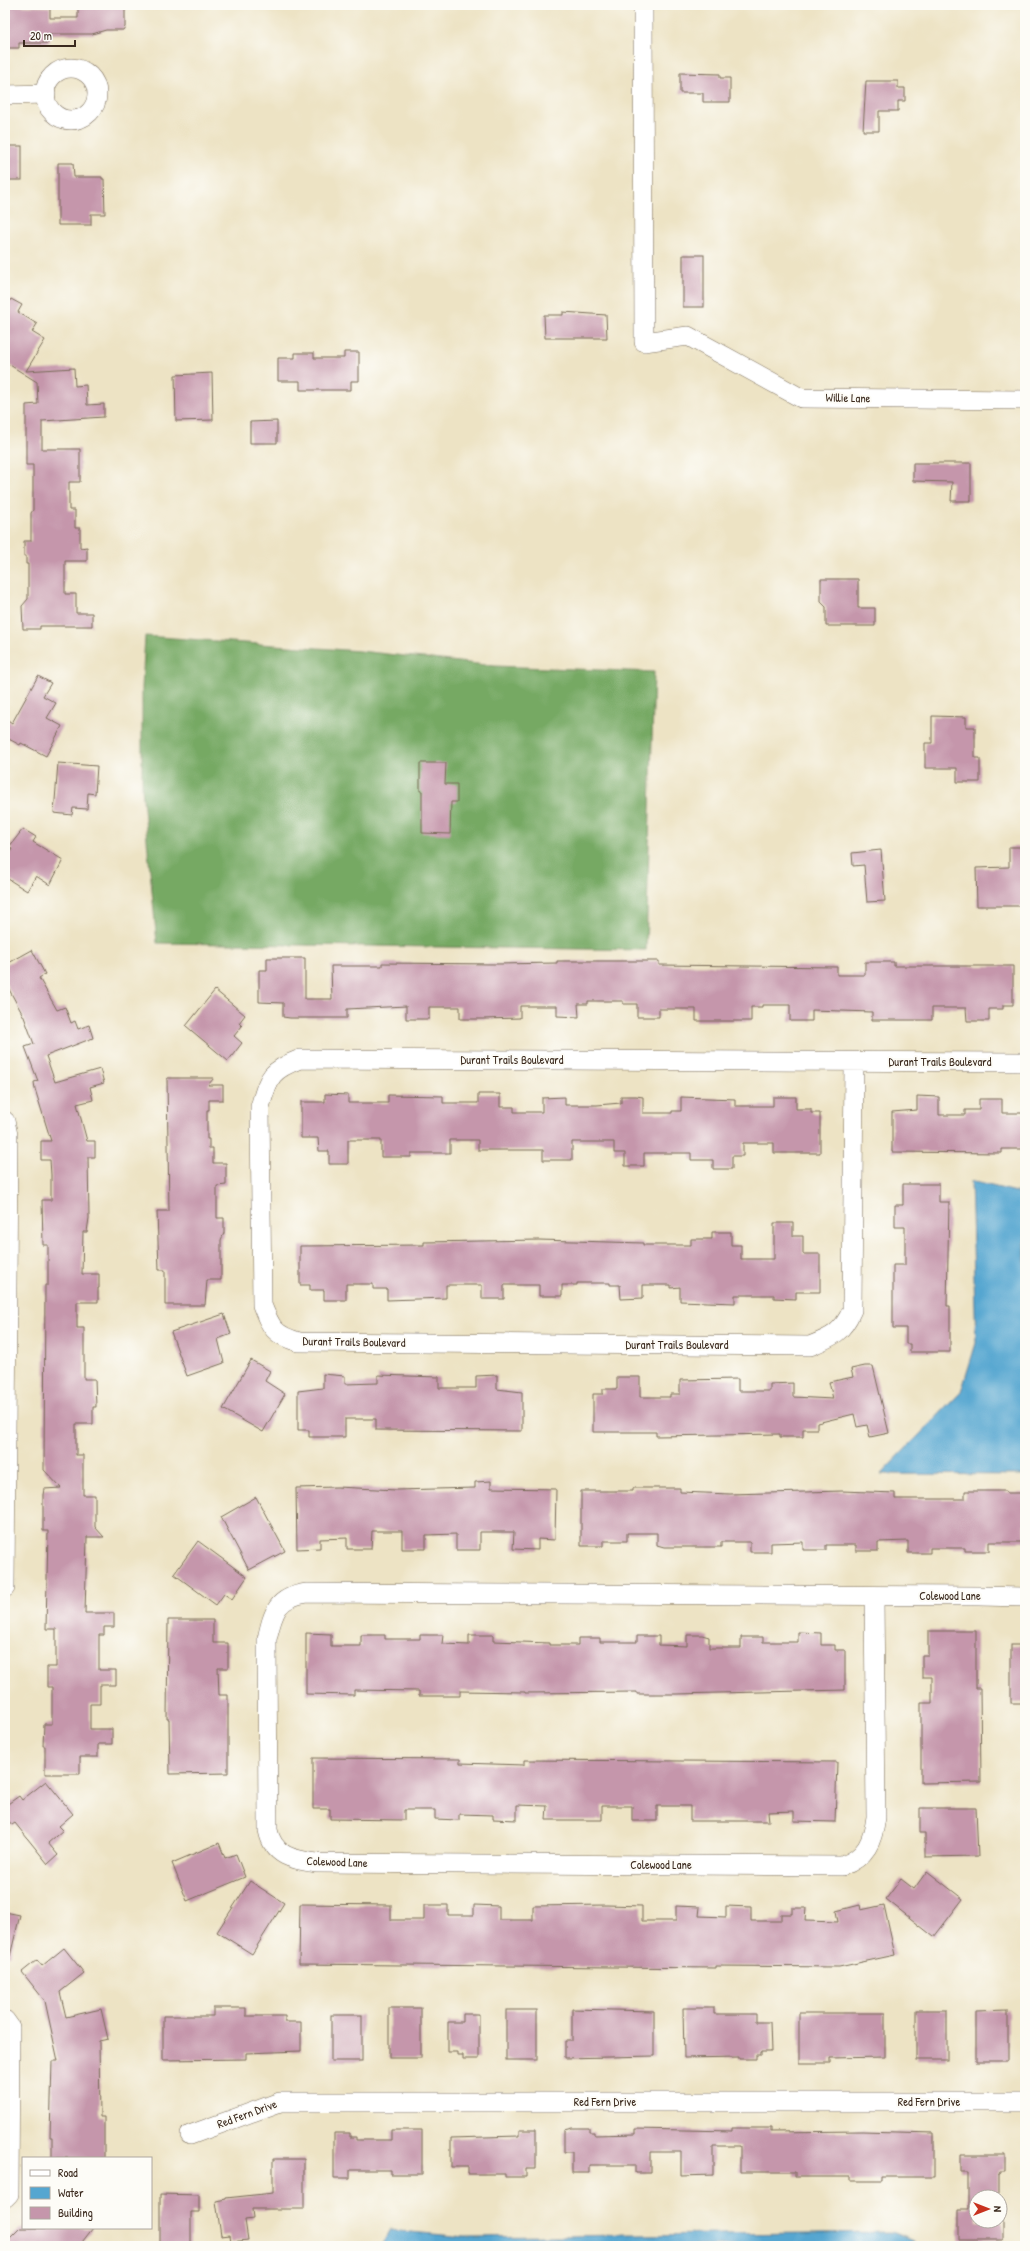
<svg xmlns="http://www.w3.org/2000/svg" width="1030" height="2251" font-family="'Patrick Hand',sans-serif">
<rect width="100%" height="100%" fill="#fdfcf7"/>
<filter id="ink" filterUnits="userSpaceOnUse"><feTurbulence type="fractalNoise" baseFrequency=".025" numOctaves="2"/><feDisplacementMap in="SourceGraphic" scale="8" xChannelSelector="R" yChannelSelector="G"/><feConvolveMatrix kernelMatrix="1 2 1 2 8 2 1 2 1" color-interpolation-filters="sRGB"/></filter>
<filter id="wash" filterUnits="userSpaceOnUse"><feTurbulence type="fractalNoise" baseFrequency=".012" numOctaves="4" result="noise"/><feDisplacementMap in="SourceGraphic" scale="16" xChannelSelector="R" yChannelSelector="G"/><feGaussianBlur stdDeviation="0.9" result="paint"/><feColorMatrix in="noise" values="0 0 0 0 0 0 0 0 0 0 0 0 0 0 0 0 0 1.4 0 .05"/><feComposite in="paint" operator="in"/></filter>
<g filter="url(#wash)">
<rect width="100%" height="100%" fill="#ede3c4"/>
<path fill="#76a964" stroke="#586a41" d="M 145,636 L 360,651 L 495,666 L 654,672 L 646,950 L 157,943 L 142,788 L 142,688 Z"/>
<g fill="#55a6d0" stroke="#486877">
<path d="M 971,1181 L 1025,1194 L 1025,1475 L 881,1474 L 961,1392 L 976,1343 Z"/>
<path d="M 390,2230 L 465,2237 L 892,2232 L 913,2241 L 913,2246 L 381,2246 Z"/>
</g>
<g id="blocks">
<g fill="#c596ab">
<path d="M 5,5 L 50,7 L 50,18 L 78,18 L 78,5 L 125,5 L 125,27 L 123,30 L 106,30 L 92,34 L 50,34 L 50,41 L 47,43 L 19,43 L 19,48 L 5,48 Z"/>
<path d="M 680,73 L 720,74 L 720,78 L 730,78 L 730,102 L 703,102 L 703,93 L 680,93 Z"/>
<path d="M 866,81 L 898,81 L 898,88 L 905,88 L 905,101 L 898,101 L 898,111 L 879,111 L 879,131 L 863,131 Z"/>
<rect x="5" y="146" width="17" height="34"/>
<path d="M 58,163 L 73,163 L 74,177 L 102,177 L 102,179 L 104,179 L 105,214 L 91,214 L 91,225 L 58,225 Z"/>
<rect x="683" y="255" width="21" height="52"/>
<path d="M 11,299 L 22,305 L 18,312 L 37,324 L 32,332 L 45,340 L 26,371 L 74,368 L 75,386 L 86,385 L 87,405 L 104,404 L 104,417 L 42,421 L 42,449 L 80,449 L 80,482 L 69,482 L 69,510 L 75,510 L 75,528 L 80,528 L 80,548 L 87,547 L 87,561 L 65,561 L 65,594 L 76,594 L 76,613 L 92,613 L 92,626 L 40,626 L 40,629 L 23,629 L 22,606 L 28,599 L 28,564 L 26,564 L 26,556 L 24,556 L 24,541 L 31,541 L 31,513 L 33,510 L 33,465 L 26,465 L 26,405 L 38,404 L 37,382 L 5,362 L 5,304 L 7,305 Z"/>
<path d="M 563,312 L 606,315 L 607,338 L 545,338 L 544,315 L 563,315 Z"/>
<path d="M 344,352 L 359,352 L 359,381 L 351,381 L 351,390 L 300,390 L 300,381 L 278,381 L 278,358 L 295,358 L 295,353 L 314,353 L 314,358 L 344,358 Z"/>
<path d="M 212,373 L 213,420 L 176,421 L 175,375 Z"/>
<path d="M 277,421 L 277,443 L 250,443 L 250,422 Z"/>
<path d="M 913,463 L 971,463 L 971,501 L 951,501 L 952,482 L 913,481 Z"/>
<path d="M 821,579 L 858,579 L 858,608 L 875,608 L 875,626 L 826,626 L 826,607 L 821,602 Z"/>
<path d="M 38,676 L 51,683 L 43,696 L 56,703 L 47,718 L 62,726 L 46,756 L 21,743 L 20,745 L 5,737 L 5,718 L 12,723 Z"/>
<path d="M 932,716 L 966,717 L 966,727 L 975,727 L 975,758 L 980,758 L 980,782 L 957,782 L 957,768 L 925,768 L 925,743 L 932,743 Z"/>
<path d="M 58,763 L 97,766 L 95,794 L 88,793 L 87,809 L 73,808 L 72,815 L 54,813 Z"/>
<path d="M 420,763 L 446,763 L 445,784 L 457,784 L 457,802 L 451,802 L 450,834 L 422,833 L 422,791 L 420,791 Z"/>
<path d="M 23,829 L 36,837 L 33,842 L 63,860 L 50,885 L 36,876 L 27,891 L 5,877 L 5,860 L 12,849 L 9,847 Z"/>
<path d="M 1009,847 L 1025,847 L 1025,906 L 977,906 L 976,868 L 1009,867 Z"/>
<path d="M 881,850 L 885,901 L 867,902 L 864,865 L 853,866 L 852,853 Z"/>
<path d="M 32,950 L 45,974 L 39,978 L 57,1010 L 65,1007 L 71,1023 L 75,1021 L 78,1029 L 89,1025 L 93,1038 L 46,1056 L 55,1082 L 100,1069 L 104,1083 L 90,1087 L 93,1100 L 77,1104 L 87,1141 L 95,1141 L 95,1157 L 88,1157 L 89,1218 L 87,1232 L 83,1232 L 82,1274 L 99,1274 L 99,1288 L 98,1288 L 98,1302 L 77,1302 L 77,1328 L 84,1328 L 84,1379 L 95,1379 L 96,1407 L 93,1407 L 93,1424 L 76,1424 L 76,1455 L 83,1455 L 83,1495 L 95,1495 L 95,1527 L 104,1537 L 87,1537 L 85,1613 L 114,1613 L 114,1627 L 104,1627 L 104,1635 L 99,1635 L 99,1670 L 116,1670 L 116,1685 L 100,1685 L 100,1704 L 90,1704 L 90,1729 L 112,1729 L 112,1744 L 98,1744 L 98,1757 L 80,1757 L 80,1774 L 45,1774 L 45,1746 L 43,1746 L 44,1724 L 52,1724 L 52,1687 L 47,1687 L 47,1667 L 56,1667 L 56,1629 L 46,1629 L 48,1531 L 43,1531 L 43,1495 L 44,1489 L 61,1488 L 44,1470 L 45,1285 L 48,1285 L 48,1245 L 43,1245 L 42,1200 L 51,1200 L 51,1175 L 50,1160 L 41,1160 L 41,1141 L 51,1141 L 35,1089 L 34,1082 L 38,1081 L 25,1047 L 34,1044 L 24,1017 L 5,982 L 5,965 Z"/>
<path d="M 267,958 L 305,958 L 305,999 L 332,999 L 331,966 L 382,966 L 382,963 L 497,964 L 557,963 L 557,961 L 659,961 L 659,965 L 837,967 L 837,975 L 865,975 L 865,962 L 894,962 L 894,966 L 1013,966 L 1013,1005 L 1003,1005 L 1003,1009 L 989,1009 L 989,1021 L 967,1021 L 966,1008 L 932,1008 L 932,1020 L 872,1020 L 872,1012 L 812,1010 L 812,1021 L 790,1021 L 790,1005 L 762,1005 L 762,1007 L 751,1007 L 751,1021 L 696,1021 L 696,1009 L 659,1009 L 659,1017 L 637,1017 L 637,1004 L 623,1004 L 623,1001 L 588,1001 L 588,1004 L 578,1004 L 579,1017 L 557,1016 L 557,1006 L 520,1006 L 520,1018 L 483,1019 L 460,1019 L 460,1007 L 429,1007 L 429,1019 L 406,1019 L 406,1006 L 347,1009 L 347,1018 L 290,1018 L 283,1017 L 283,1003 L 259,1002 L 259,970 L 267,970 Z"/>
<path d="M 215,990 L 245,1015 L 239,1023 L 242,1026 L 234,1036 L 242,1043 L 228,1061 L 186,1026 Z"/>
<path d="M 167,1078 L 214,1078 L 208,1085 L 223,1085 L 223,1100 L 209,1100 L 209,1110 L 207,1110 L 207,1139 L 209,1139 L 209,1148 L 213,1148 L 213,1163 L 226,1163 L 226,1185 L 217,1186 L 217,1218 L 224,1218 L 224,1233 L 221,1240 L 221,1280 L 207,1280 L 205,1305 L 165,1305 L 165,1270 L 159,1270 L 157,1211 L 169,1211 Z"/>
<path d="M 325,1094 L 348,1095 L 348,1103 L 388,1103 L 388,1095 L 443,1096 L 443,1103 L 478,1103 L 478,1094 L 500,1094 L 500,1107 L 514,1107 L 514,1112 L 542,1112 L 542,1098 L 565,1097 L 565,1105 L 597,1105 L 621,1103 L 621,1096 L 636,1096 L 643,1097 L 643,1113 L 672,1113 L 672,1111 L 681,1111 L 681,1097 L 735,1099 L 735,1106 L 773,1106 L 773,1097 L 796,1097 L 796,1109 L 811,1109 L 811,1113 L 820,1113 L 820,1153 L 774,1153 L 774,1143 L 743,1143 L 743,1156 L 732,1156 L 732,1169 L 713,1169 L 713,1160 L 691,1160 L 691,1153 L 644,1153 L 644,1166 L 625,1166 L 625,1153 L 614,1153 L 614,1142 L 572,1142 L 572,1160 L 543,1160 L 543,1150 L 478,1150 L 478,1140 L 450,1140 L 450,1153 L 411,1153 L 411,1157 L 381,1157 L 381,1140 L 348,1140 L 348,1164 L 329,1164 L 329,1151 L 319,1151 L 318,1138 L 301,1138 L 301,1102 L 325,1102 Z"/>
<path d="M 917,1096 L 939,1097 L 939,1115 L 965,1115 L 965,1110 L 979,1110 L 979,1099 L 1002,1099 L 1002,1113 L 1025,1113 L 1025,1149 L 1002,1149 L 1002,1153 L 892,1152 L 892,1112 L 917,1110 Z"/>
<path d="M 903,1184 L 939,1184 L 939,1202 L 949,1202 L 947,1306 L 950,1306 L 950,1352 L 910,1352 L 910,1344 L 906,1344 L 906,1328 L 893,1328 L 893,1265 L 905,1265 L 905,1227 L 895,1227 L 895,1205 L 903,1205 Z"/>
<path d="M 774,1223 L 793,1223 L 793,1236 L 803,1236 L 803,1254 L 820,1254 L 820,1292 L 796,1292 L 796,1299 L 774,1298 L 774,1295 L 735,1295 L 735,1303 L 680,1301 L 680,1287 L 671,1288 L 671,1285 L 643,1285 L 643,1298 L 621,1299 L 620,1285 L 610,1285 L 610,1283 L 577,1283 L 577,1285 L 562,1285 L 562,1296 L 539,1296 L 539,1285 L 504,1285 L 504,1299 L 482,1299 L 482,1285 L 446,1285 L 446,1298 L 387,1300 L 387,1289 L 373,1289 L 373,1284 L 346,1284 L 346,1300 L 324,1300 L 324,1290 L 310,1290 L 310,1285 L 300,1285 L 300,1246 L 424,1245 L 424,1242 L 539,1240 L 643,1243 L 643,1245 L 691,1245 L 691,1239 L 712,1239 L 712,1232 L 731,1232 L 731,1245 L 741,1245 L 741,1259 L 774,1259 Z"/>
<path d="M 224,1314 L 231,1334 L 218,1339 L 224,1363 L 187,1376 L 171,1332 Z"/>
<path d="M 251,1360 L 270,1371 L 265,1381 L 285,1394 L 263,1432 L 223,1409 Z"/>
<path d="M 865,1366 L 873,1366 L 889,1433 L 870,1437 L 867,1425 L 857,1427 L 854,1414 L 817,1423 L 817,1429 L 803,1429 L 803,1437 L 780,1437 L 780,1434 L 656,1436 L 656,1432 L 593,1432 L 593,1394 L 603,1394 L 603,1389 L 617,1389 L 617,1377 L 640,1377 L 640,1397 L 670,1397 L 670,1394 L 680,1394 L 680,1380 L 738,1379 L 738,1391 L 770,1391 L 770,1384 L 793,1383 L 793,1397 L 833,1399 L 829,1382 L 853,1377 L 851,1369 Z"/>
<path d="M 323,1374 L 345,1376 L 345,1384 L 378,1383 L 378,1375 L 439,1377 L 439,1388 L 476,1388 L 476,1376 L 497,1375 L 497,1389 L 522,1392 L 522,1431 L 376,1430 L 376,1419 L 345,1419 L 345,1437 L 309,1437 L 309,1430 L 298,1430 L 298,1391 L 323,1388 Z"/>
<path d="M 491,1481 L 491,1488 L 556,1489 L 555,1540 L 538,1539 L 538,1550 L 513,1549 L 514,1532 L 480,1532 L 480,1550 L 456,1550 L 456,1534 L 426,1535 L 426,1549 L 402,1549 L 402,1531 L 372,1531 L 371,1549 L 347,1549 L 347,1538 L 320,1539 L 320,1548 L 297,1549 L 296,1488 L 337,1487 L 396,1490 L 475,1488 L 475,1482 Z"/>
<path d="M 633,1488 L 680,1488 L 680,1492 L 730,1494 L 842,1491 L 895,1493 L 895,1499 L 965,1499 L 965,1491 L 1006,1491 L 1006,1493 L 1025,1493 L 1025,1542 L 989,1542 L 989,1551 L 965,1551 L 965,1548 L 930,1548 L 930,1553 L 908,1553 L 908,1541 L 878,1542 L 878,1551 L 856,1551 L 856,1545 L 826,1545 L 826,1550 L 803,1550 L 803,1542 L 771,1543 L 771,1552 L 750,1552 L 750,1542 L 721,1542 L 721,1547 L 664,1547 L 657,1545 L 657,1533 L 627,1533 L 627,1541 L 603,1541 L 603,1546 L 581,1546 L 581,1491 L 633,1491 Z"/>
<path d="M 256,1497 L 285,1551 L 249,1570 L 221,1517 Z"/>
<path d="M 198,1541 L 247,1577 L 232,1599 L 224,1594 L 216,1605 L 174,1574 Z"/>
<path d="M 168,1620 L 213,1620 L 213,1643 L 228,1643 L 228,1668 L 218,1668 L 219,1695 L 228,1695 L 228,1773 L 170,1774 L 169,1719 L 167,1719 Z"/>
<path d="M 928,1631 L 976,1631 L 976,1688 L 980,1688 L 981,1782 L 921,1783 L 921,1703 L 932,1703 L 932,1677 L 922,1677 L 922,1655 L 928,1655 Z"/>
<path d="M 798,1632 L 821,1633 L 821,1645 L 835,1645 L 835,1650 L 845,1650 L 845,1690 L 676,1694 L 637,1694 L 637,1692 L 525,1693 L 525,1692 L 460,1691 L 460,1696 L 419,1696 L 419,1691 L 354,1690 L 354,1695 L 306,1694 L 306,1633 L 331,1634 L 331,1646 L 361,1646 L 361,1635 L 385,1635 L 385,1639 L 420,1639 L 420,1635 L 443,1635 L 442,1644 L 469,1645 L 469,1635 L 493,1635 L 493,1641 L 549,1643 L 549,1645 L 578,1645 L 578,1638 L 600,1638 L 600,1642 L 637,1642 L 637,1636 L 659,1636 L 659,1645 L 687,1646 L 687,1635 L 702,1635 L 709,1637 L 709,1648 L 741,1648 L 741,1637 L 763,1637 L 763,1642 L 798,1642 Z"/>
<rect x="1011" y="1645" width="14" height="58"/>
<path d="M 313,1758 L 460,1759 L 460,1763 L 524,1765 L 524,1760 L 837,1762 L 835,1822 L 794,1821 L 794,1811 L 768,1812 L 769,1821 L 690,1821 L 690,1806 L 657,1806 L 657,1821 L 632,1821 L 632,1806 L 602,1806 L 602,1820 L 546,1820 L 547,1806 L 517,1805 L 517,1820 L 493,1819 L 493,1815 L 459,1814 L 459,1820 L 435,1819 L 435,1810 L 404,1810 L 404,1820 L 330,1819 L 330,1809 L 313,1809 Z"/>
<path d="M 46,1781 L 73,1814 L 59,1826 L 63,1830 L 48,1843 L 58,1855 L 48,1864 L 15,1823 L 12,1825 L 5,1816 L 5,1806 L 19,1796 L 22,1800 Z"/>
<path d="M 920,1808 L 976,1808 L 978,1856 L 925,1857 L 925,1833 L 920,1833 Z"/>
<path d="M 219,1843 L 225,1858 L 236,1854 L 245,1877 L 187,1901 L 172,1863 Z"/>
<path d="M 927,1871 L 963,1899 L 934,1937 L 886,1899 L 901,1879 L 914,1889 Z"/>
<path d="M 250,1881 L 284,1903 L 252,1954 L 217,1932 Z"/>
<path d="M 300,1904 L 391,1905 L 391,1920 L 424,1920 L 424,1905 L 448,1905 L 448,1915 L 474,1915 L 474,1905 L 499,1906 L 499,1920 L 533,1920 L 533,1906 L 607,1905 L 642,1906 L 642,1921 L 676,1921 L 676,1906 L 700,1907 L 699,1916 L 726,1917 L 726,1906 L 751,1907 L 751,1921 L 781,1921 L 781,1914 L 792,1914 L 792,1908 L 806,1908 L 805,1921 L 838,1922 L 836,1911 L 860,1905 L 861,1910 L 884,1905 L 895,1955 L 839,1967 L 716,1966 L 716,1968 L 299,1964 Z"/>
<path d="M 5,1912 L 20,1915 L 10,1956 L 5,1956 Z"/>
<path d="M 64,1948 L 84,1973 L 60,1992 L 66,2017 L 101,2009 L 108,2039 L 99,2041 L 100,2117 L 104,2117 L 104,2158 L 52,2158 L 52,2137 L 50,2137 L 52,2061 L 58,2061 L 45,2001 L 22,1972 L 37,1960 L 42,1966 Z"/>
<path d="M 213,2008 L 246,2008 L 246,2016 L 285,2016 L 285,2022 L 301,2022 L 301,2051 L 246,2053 L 246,2059 L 163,2060 L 163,2016 L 213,2016 Z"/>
<rect x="389" y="2008" width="32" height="50"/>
<path d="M 683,2008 L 714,2008 L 714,2014 L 756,2014 L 756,2022 L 770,2022 L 771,2052 L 761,2052 L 761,2055 L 756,2055 L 756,2059 L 739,2059 L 739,2057 L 684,2058 Z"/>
<path d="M 572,2009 L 654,2011 L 654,2056 L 565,2058 L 565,2041 L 572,2041 Z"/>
<rect x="506" y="2010" width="31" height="50"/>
<rect x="916" y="2010" width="31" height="50"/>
<path d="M 1008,2010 L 1008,2061 L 976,2061 L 976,2011 Z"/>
<path d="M 799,2013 L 885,2013 L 885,2057 L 830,2058 L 830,2063 L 799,2063 Z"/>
<path d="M 463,2014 L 479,2014 L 479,2059 L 463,2059 L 463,2055 L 457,2055 L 457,2052 L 448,2052 L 448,2022 L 463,2022 Z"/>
<rect x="331" y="2015" width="31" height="46"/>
<path d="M 572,2128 L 589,2128 L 589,2132 L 594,2132 L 594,2135 L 635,2134 L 635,2129 L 732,2131 L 732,2128 L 771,2128 L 771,2132 L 862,2131 L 934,2133 L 934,2177 L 882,2177 L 882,2181 L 850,2181 L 850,2177 L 795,2177 L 795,2172 L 740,2172 L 740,2146 L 713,2146 L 713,2175 L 681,2176 L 681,2152 L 651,2152 L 651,2173 L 635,2173 L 635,2165 L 589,2165 L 589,2173 L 572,2173 L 572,2152 L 564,2152 L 564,2130 Z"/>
<path d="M 391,2130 L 422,2130 L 422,2174 L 391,2174 L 391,2170 L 350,2170 L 350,2178 L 334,2178 L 334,2133 L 350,2133 L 350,2137 L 356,2137 L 356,2140 L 391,2140 Z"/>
<path d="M 519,2130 L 536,2130 L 536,2169 L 526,2169 L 526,2177 L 505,2177 L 505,2174 L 468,2174 L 468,2167 L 451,2167 L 451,2138 L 519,2136 Z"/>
<path d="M 960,2155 L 1005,2155 L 1005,2171 L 1000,2171 L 998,2175 L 998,2197 L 976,2197 L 976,2221 L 1000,2221 L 1000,2209 L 1003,2209 L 1003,2240 L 959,2240 L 959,2209 L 968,2209 L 968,2171 L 960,2171 Z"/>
<path d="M 273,2159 L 304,2159 L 304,2209 L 252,2209 L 253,2219 L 245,2220 L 248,2240 L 231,2242 L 230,2235 L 221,2236 L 216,2201 L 226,2199 L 226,2198 L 273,2193 Z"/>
<path d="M 160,2194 L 199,2195 L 199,2212 L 191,2212 L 191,2244 L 160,2244 Z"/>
<path d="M 20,2228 L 93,2228 L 79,2246 L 5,2246 L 5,2243 Z"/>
</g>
</g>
</g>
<g filter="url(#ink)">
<use href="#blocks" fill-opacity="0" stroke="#796b58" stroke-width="1"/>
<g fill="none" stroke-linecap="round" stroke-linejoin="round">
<defs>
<g id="minor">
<path d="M 643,5 L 644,342 L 688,336 L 801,398 L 1025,400"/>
<circle cx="71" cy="94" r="26"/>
<path d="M 5,95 L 46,94"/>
<path d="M 854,1062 L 852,1310 C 842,1333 832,1337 810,1346 L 299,1342 C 274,1335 271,1328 262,1305 L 260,1107 C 269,1077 269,1071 300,1059 L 1025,1062"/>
<path d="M 5,1121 L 8,1135 L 5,1588"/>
<path d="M 874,1596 L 876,1817 C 873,1841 866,1858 842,1866 L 317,1863 C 293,1860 273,1856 268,1830 L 267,1639 C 273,1612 277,1597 307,1593 L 980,1596 L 1025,1597"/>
<path d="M 5,2020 L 10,2027 L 9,2194 L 5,2198"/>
<path d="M 190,2135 L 280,2102 L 1025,2102"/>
</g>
</defs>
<use href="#minor" stroke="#796b58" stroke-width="20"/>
<use href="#minor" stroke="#fff" stroke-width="19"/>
</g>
</g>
<g text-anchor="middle" stroke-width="4" stroke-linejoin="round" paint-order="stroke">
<g font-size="12" fill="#3b2a1e" stroke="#fdfcf7">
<text transform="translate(848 398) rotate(1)" y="4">Willie Lane</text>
<text x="512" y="1064">Durant Trails Boulevard</text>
<text x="940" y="1066">Durant Trails Boulevard</text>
<text transform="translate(354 1342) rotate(1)" y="4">Durant Trails Boulevard</text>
<text x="677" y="1349">Durant Trails Boulevard</text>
<text x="950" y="1600">Colewood Lane</text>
<text transform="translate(337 1862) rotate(2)" y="4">Colewood Lane</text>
<text x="661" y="1869">Colewood Lane</text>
<text x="605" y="2106">Red Fern Drive</text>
<text x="929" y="2106">Red Fern Drive</text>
<text transform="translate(247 2114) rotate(-20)" y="4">Red Fern Drive</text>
</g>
</g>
<rect width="1030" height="2251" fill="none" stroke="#fdfcf7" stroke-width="20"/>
<rect x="22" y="2157" width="130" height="72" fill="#fdfcf7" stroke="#afa8a0"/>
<rect x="30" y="2170" width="20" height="6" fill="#ffffff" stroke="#afa8a0"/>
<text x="58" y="2177" font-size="12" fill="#3b2a1e">Road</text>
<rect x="30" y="2187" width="20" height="12" fill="#55a6d0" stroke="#afa8a0"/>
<text x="58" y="2197" font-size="12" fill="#3b2a1e">Water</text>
<rect x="30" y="2207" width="20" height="12" fill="#c596ab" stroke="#afa8a0"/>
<text x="58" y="2217" font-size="12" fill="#3b2a1e">Building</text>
<g transform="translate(988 2209) rotate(90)"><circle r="19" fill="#fdfcf7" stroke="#afa8a0"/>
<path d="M0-3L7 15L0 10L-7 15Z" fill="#c8321e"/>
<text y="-6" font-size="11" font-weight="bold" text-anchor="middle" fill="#3b2a1e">N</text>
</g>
<path d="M24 40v6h51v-6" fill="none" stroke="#3b2a1e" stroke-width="2"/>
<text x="30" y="40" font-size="12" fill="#3b2a1e" stroke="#fdfcf7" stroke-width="3" paint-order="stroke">20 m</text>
</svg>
